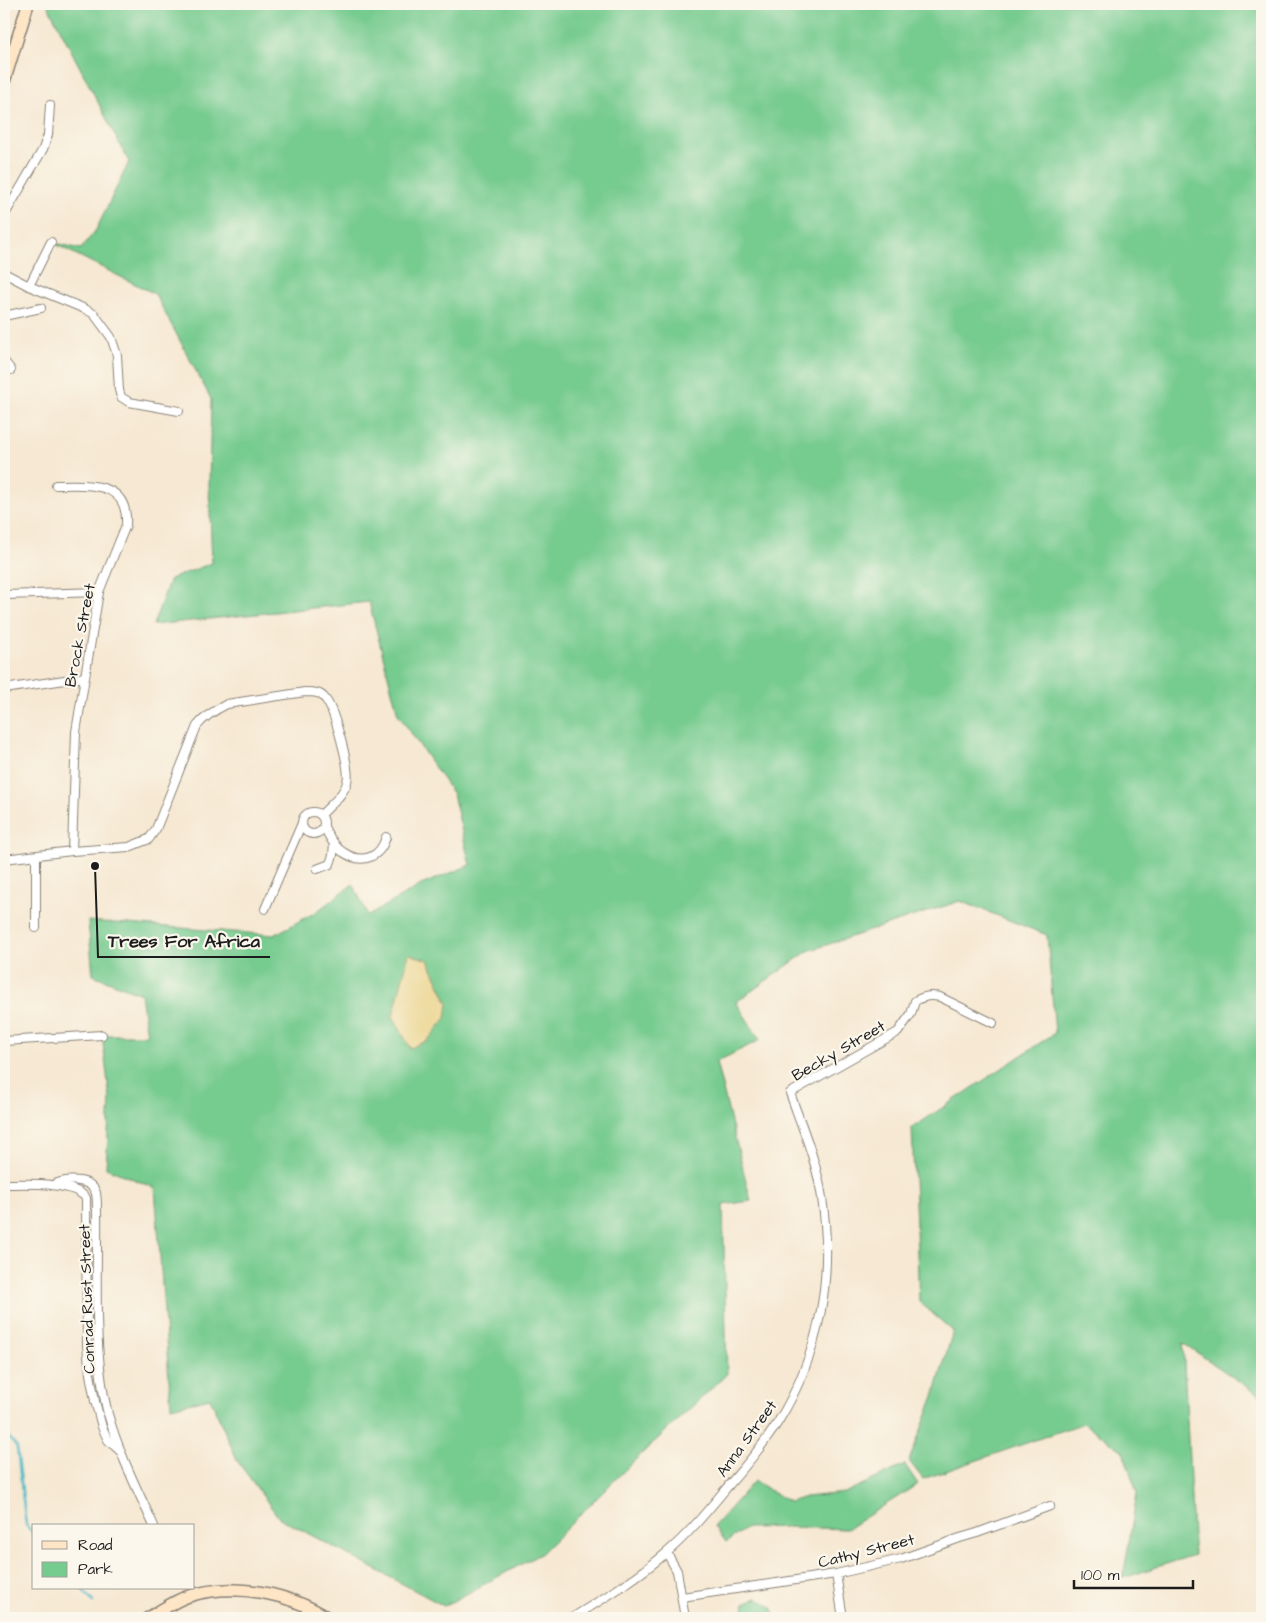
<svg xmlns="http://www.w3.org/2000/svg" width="1266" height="1622" font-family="'Architects Daughter',sans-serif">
<rect width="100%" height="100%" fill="#fbf7ec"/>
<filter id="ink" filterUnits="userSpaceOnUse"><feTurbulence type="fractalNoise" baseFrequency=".02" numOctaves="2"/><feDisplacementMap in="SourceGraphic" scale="10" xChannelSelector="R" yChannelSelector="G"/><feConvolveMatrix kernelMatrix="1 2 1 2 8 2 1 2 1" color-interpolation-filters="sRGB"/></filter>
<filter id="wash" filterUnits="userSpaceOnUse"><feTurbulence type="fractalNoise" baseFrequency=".0096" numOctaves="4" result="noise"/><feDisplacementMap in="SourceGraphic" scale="20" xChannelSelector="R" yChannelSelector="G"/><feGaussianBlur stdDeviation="1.12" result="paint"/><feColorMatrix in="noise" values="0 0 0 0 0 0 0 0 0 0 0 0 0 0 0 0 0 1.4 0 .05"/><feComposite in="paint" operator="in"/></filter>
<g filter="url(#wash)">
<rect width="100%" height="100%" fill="#f6e8d2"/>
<g fill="#76cb8f" stroke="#497456">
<path d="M 47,4 L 1262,4 L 1262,1397 L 1183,1343 L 1194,1555 L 1123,1578 L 1137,1493 L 1123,1451 L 1084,1423 L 923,1479 L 909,1461 L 934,1396 L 953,1331 L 919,1302 L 912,1128 L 1055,1033 L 1047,935 L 960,901 L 808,951 L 736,1002 L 760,1040 L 716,1062 L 751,1201 L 723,1205 L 727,1374 L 634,1461 L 542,1553 L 444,1606 L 279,1518 L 238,1462 L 210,1398 L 171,1407 L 155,1188 L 106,1168 L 110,1099 L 102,1035 L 147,1035 L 141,994 L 93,975 L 88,921 L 274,935 L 316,912 L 353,884 L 368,916 L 421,885 L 470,865 L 453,794 L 398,714 L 369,602 L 153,625 L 170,579 L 212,563 L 209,488 L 211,399 L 155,294 L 51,242 L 81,249 L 96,230 L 129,162 Z"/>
<path d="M 905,1465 L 918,1484 L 847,1529 L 788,1527 L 747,1528 L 726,1542 L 714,1526 L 754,1481 L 790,1502 L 805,1497 L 844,1493 Z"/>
<path d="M 757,1598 L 772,1607 L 776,1618 L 743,1618 L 745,1603 Z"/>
</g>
<path fill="#eeda9e" stroke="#857b5d" d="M 409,954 L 428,960 L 448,1003 L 446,1018 L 427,1041 L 410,1048 L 393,1016 Z"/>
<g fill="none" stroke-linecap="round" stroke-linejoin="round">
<g stroke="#4bb8c6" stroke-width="2.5">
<path d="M 4,1431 L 17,1448 L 26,1525 L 34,1534"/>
<path d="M 81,1588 L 93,1602"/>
</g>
</g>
</g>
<g filter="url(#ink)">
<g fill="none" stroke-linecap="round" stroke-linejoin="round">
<defs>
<g id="street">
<path d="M 4,216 L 43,149 L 48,135 L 50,105"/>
<path d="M 4,273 L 29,286 L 85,309 L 94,314 L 111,337 L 117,355 L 119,390 L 121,397 L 129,402 L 179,411"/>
<path d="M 29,286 L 51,242"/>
<path d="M 4,316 L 41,308"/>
<path d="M 4,361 L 11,370"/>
<path d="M 56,485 C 87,485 129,480 126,525 L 99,592 L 85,677 L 76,732 L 72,851"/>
<path d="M 4,595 L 99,592"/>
<path d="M 4,689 L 85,677"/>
<circle cx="313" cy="823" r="11"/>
<path d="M 324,827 C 329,836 334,847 343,852 C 362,865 380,858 386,837"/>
<path d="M 36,856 L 36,928"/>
<path d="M 4,859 L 72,851 L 129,847 L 149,839 L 156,829 L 197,726 C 205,716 215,710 227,704 L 305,692 C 314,692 321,692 326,700 C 334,710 351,769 347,782 C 344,795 330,805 321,815"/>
<path d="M 317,869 L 330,864 L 333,855 L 334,843"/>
<path d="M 265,909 L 302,823"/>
<path d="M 4,1041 L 102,1035"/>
<path d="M 4,1184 C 24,1184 73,1181 86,1198 L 87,1345 L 90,1374 L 95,1401 L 102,1427 L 108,1440 L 119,1450"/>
<path d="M 53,1185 C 65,1179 91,1177 96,1193 C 97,1198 97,1204 97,1209 C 98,1273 92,1352 108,1414 C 119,1453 137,1489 154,1526"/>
<path d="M 667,1553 L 677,1571 L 685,1618"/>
<path d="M 836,1574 L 843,1618"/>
<path d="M 682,1597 L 836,1574 L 901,1559 L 960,1538 L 977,1533 L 1050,1506"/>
<path d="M 572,1618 C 604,1598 636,1579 665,1554 C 689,1534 709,1509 729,1485 C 746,1465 764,1445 778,1422 C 820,1354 834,1277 822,1198 C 817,1162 802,1127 790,1093 L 898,1032 L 911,1014 L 915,1001 C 924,996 930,995 940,997 L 993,1023"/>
</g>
<g id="secondary">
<path d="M 4,82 L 28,4"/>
<path d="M 148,1618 C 161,1611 175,1600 189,1596 C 234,1582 289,1593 328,1618"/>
</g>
</defs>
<use href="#street" stroke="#898277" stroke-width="10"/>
<use href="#secondary" stroke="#898277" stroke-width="14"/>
<use href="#street" stroke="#fff" stroke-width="8"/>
<use href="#secondary" stroke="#fee5c5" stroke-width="11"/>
</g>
</g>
<g text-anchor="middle" stroke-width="4.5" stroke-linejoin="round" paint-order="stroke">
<g font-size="16" fill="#1c1c1c" stroke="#fbf7ec">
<text transform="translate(79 635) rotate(-79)" y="6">Brock Street</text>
<text transform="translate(838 1050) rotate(-30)" y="6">Becky Street</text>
<text transform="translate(86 1299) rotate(-92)" y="6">Conrad Rust Street</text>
<text transform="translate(746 1438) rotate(-54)" y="6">Anna Street</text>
<text transform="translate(866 1550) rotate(-14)" y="6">Cathy Street</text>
</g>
</g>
<path fill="none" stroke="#1c1c1c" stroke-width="2" d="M95 866L98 957H270"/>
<circle fill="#1c1c1c" stroke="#fbf7ec" stroke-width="2" cx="95" cy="866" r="5"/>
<g font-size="18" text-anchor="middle" font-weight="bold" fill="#1c1c1c" stroke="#fbf7ec" stroke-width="4.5" stroke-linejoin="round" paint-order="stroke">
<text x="184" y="947">Trees For Africa</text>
</g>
<rect width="1266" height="1622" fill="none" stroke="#fbf7ec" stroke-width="20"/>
<rect x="32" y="1524" width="162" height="65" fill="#fbf7ec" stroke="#a29f99"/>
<rect x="42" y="1541" width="25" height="8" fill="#fee5c5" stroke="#a29f99"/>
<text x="78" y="1550" font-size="15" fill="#1c1c1c">Road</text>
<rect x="42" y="1562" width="25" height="15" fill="#76cb8f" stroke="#a29f99"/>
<text x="78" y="1574" font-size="15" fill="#1c1c1c">Park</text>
<path d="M1074 1580v8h119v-8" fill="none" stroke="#1c1c1c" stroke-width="2.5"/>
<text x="1081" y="1580" font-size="15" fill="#1c1c1c" stroke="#fbf7ec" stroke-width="4" paint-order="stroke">100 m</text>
</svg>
